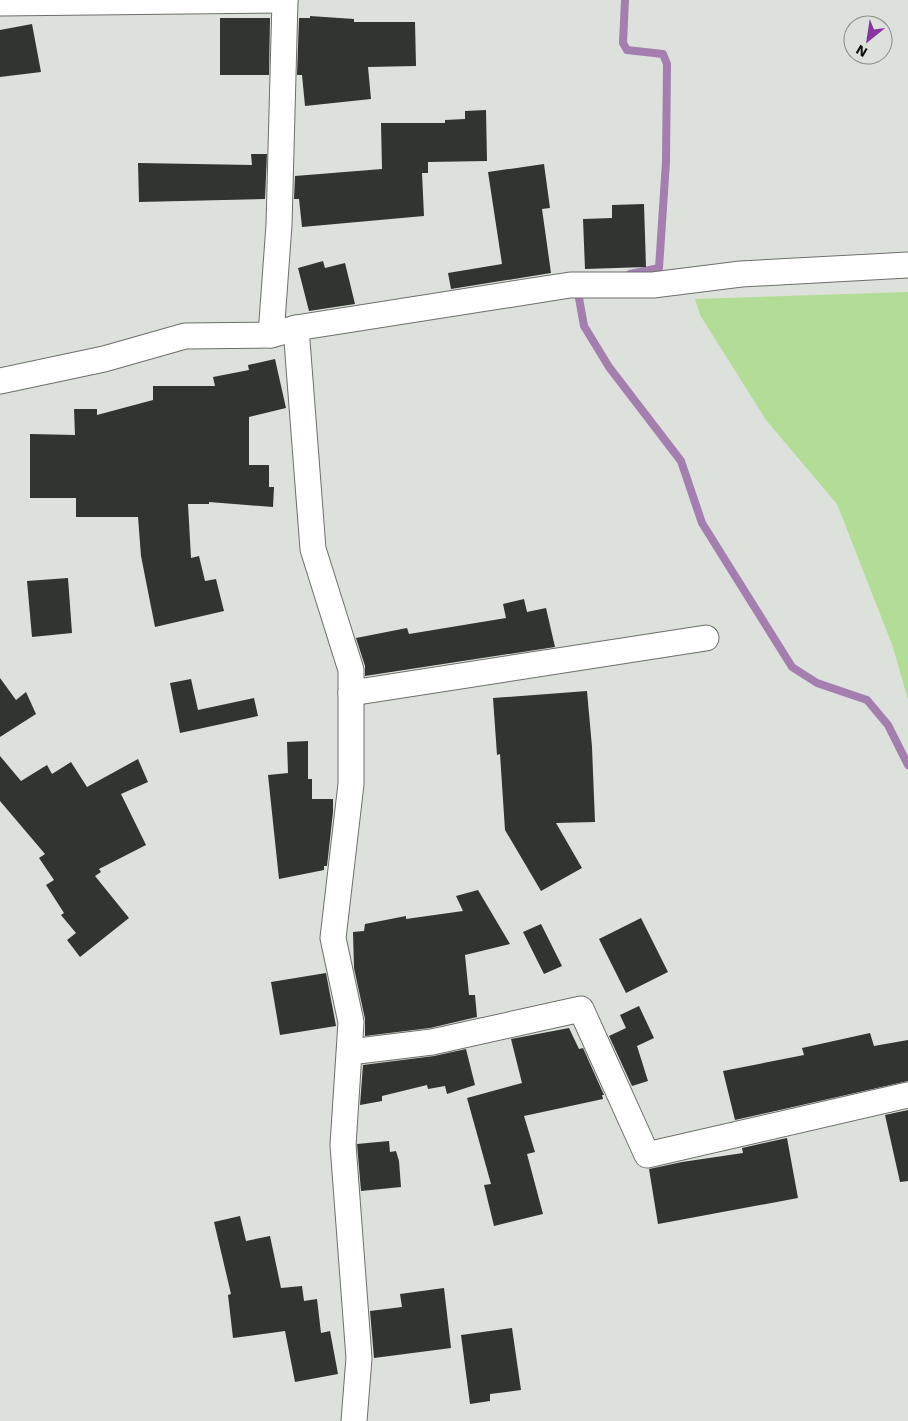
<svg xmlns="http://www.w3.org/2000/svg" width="908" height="1421" font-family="'Work Sans',sans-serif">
<rect width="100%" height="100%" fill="#dde1db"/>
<path fill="#b3dc97" d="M 908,292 L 908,700 L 893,647 L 837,504 L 766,420 L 700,315 L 695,299 Z"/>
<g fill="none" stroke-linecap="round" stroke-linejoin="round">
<g stroke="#a47eaf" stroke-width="8">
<path d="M 625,0 L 623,43 L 627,50 L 663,54 L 667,64 L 666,162 L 659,268 L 630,274"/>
<path d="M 577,287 L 584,326 L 609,367 L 681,461 L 702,523 L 792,667 L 817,683 L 867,700 L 888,725 L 908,765"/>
</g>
</g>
<g fill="#313430">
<path d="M 310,16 L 354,19 L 354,22 L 415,22 L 416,66 L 368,67 L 371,99 L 305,106 L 302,75 L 297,75 L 299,18 L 310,18 Z"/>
<path d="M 220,18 L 270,18 L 269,75 L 220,75 Z"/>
<path d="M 32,24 L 41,72 L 0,77 L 0,30 Z"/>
<path d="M 486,110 L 487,161 L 428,162 L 428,173 L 422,173 L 424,216 L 302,227 L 299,199 L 294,199 L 295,176 L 382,169 L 381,123 L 445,123 L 445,120 L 465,119 L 465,111 Z"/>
<path d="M 251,154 L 267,154 L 265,199 L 139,202 L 138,163 L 252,165 Z"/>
<path d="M 544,164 L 550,208 L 542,209 L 551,273 L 451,289 L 448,273 L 502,264 L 488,172 Z"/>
<path d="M 644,204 L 646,267 L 585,269 L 583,219 L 612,218 L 612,205 Z"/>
<path d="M 323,261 L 325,268 L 345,263 L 355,304 L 309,311 L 298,268 Z"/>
<path d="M 275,359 L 286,408 L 249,417 L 249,465 L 269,465 L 269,487 L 274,487 L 273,507 L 209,502 L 209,504 L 188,504 L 191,558 L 199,556 L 205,581 L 216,579 L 224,611 L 155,627 L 141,556 L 138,517 L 76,517 L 76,498 L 30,498 L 30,434 L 75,435 L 74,409 L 97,409 L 97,415 L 153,400 L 153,386 L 215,386 L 213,377 L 249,370 L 248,365 Z"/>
<path d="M 68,578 L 72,633 L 32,637 L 27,581 Z"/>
<path d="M 524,599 L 527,612 L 546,608 L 555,647 L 365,676 L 365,666 L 356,638 L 407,628 L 409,634 L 506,618 L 503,604 Z"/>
<path d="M 0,678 L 16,700 L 26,692 L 36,714 L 0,737 Z"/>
<path d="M 191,679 L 198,710 L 254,698 L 258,716 L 180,733 L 170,683 Z"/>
<path d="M 587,691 L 592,747 L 595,822 L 556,823 L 582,868 L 541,891 L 505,830 L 500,754 L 497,755 L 493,698 Z"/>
<path d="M 308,741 L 308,779 L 312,779 L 312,799 L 333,799 L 333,812 L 327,866 L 324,866 L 324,870 L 279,879 L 268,775 L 288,773 L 287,742 Z"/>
<path d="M 0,756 L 21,781 L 47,765 L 52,774 L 71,762 L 87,787 L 138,759 L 148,782 L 121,794 L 146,845 L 99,869 L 101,872 L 95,876 L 129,918 L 80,957 L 67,940 L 76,933 L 61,915 L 64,913 L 46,885 L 54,880 L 39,858 L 45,854 L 0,801 Z"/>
<path d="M 478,890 L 510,944 L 465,955 L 469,995 L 475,995 L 477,1017 L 430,1028 L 365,1036 L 365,1019 L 354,968 L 353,932 L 364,931 L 365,924 L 406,916 L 406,919 L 463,911 L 456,896 Z"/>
<path d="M 641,918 L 668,972 L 626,993 L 599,939 Z"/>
<path d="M 541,924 L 562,966 L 544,974 L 523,932 Z"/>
<path d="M 326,973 L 336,1026 L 280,1035 L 271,982 Z"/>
<path d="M 639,1006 L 654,1038 L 637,1046 L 648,1081 L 632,1086 L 609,1036 L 626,1028 L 620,1015 Z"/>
<path d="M 569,1028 L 579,1049 L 583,1048 L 604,1095 L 602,1095 L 603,1099 L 524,1116 L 535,1152 L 527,1154 L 543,1214 L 494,1226 L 484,1185 L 491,1184 L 467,1098 L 522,1083 L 511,1039 Z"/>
<path d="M 870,1033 L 874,1046 L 908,1040 L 908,1081 L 735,1120 L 723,1071 L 804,1055 L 802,1048 Z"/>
<path d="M 466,1049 L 475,1085 L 447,1094 L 445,1086 L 428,1089 L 427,1085 L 382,1096 L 382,1101 L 360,1105 L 363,1065 L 434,1056 Z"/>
<path d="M 908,1110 L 908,1181 L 900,1182 L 885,1115 Z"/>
<path d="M 787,1138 L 798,1198 L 658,1224 L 649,1169 L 682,1162 L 743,1153 L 742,1148 Z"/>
<path d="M 389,1141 L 390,1152 L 396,1151 L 399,1161 L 401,1187 L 361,1191 L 357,1144 Z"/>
<path d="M 240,1216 L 246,1241 L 270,1236 L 281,1288 L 302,1286 L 304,1301 L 317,1299 L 321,1333 L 330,1331 L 338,1374 L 295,1382 L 285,1331 L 233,1338 L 228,1295 L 231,1294 L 214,1222 Z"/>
<path d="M 444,1288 L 451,1348 L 374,1358 L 370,1311 L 402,1307 L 400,1294 Z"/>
<path d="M 512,1328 L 521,1390 L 490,1394 L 490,1401 L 470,1404 L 461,1335 Z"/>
</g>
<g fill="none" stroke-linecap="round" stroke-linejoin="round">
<defs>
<g id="minor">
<path d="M 0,3 L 285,0"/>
<path d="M 296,328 L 313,549 L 351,670 L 351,784 L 333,938 L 351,1022 L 343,1145 L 359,1358 L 354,1421"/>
<path d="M 271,335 L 279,225 L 285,0"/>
<path d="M 0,381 L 104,359 L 185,336 L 271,335 L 296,328 L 570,285 L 653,285 L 741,274 L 908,265"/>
<path d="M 351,693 L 706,638"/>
<path d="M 350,1052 L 432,1042 L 581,1009 L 647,1155 L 908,1095"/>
</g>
</defs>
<use href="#minor" stroke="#6c6f6a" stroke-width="27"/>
<use href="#minor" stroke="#fff" stroke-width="25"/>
</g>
<g transform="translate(868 40) rotate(210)"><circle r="24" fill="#dde1db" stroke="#8a8d88"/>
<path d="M0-4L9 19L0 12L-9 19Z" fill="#8933a1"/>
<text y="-8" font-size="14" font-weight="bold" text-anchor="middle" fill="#0d0e0c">N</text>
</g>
</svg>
